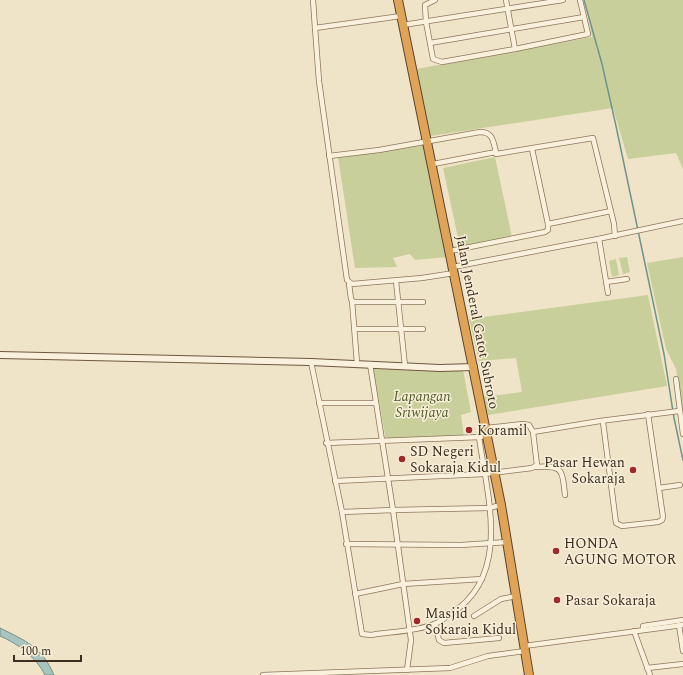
<svg xmlns="http://www.w3.org/2000/svg" width="683" height="675" font-family="Spectral,serif">
<rect width="100%" height="100%" fill="#f0e4c8"/>
<g fill="#c9cf9b">
<path d="M 585,0 L 683,0 L 683,169 L 676,153 L 628,159 L 613,108 L 431,136 L 416,69 L 592,37 Z"/>
<path d="M 423,144 L 448,257 L 415,260 L 410,254 L 393,258 L 397,267 L 355,268 L 338,157 Z"/>
<path d="M 495,157 L 512,237 L 460,247 L 443,168 Z"/>
<path d="M 627,257 L 630,272 L 623,274 L 619,258 Z"/>
<path d="M 683,257 L 683,412 L 676,369 L 666,349 L 647,263 Z"/>
<path d="M 616,259 L 619,275 L 612,277 L 609,261 Z"/>
<path d="M 648,295 L 667,386 L 488,415 L 484,397 L 522,392 L 516,358 L 479,361 L 469,319 Z"/>
<path d="M 373,369 L 463,370 L 471,412 L 461,415 L 464,438 L 386,440 Z"/>
</g>
<path fill="#a9c4bc" stroke="#6f938a" d="M 0,628 C 26,641 42,647 54,675 L 45,675 C 37,658 17,643 0,636 Z"/>
<g fill="none" stroke-linecap="round" stroke-linejoin="round">
<path stroke="#6f938a" stroke-width="1.5" d="M 584,0 L 602,64 L 616,126 L 664,354 L 674,418 L 683,460"/>
<defs>
<g id="street">
<path d="M 313,0 L 315,28 L 401,16"/>
<path d="M 435,0 L 425,5 L 426,22 L 433,59 L 442,62 L 515,49 L 506,0"/>
<path d="M 403,25 L 563,0"/>
<path d="M 315,28 L 319,81 L 347,280 L 352,284 L 422,278 L 454,273"/>
<path d="M 430,43 L 584,17"/>
<path d="M 515,49 L 588,34 L 580,0"/>
<path d="M 532,149 L 548,224"/>
<path d="M 329,156 L 379,150 L 480,132 C 493,132 493,141 496,152"/>
<path d="M 433,164 L 496,152 L 496,154 L 593,138 L 614,224 L 615,236"/>
<path d="M 599,239 L 608,293"/>
<path d="M 450,251 L 545,232 L 548,230 L 548,224 L 611,211"/>
<path d="M 453,267 L 598,239 L 683,221"/>
<path d="M 396,281 L 405,366"/>
<path d="M 606,282 L 627,279"/>
<path d="M 349,284 L 351,299 L 353,302 L 423,302"/>
<path d="M 352,301 L 357,363"/>
<path d="M 355,329 L 423,329"/>
<path d="M 311,362 L 342,512 L 393,510 L 411,640 L 407,670"/>
<path d="M 370,364 L 393,510 L 489,508 L 501,505"/>
<path d="M 676,379 L 683,434"/>
<path d="M 319,403 L 376,403"/>
<path d="M 603,422 L 616,523 L 622,526 L 658,522 L 662,520 L 663,517 L 648,414"/>
<path d="M 533,432 L 600,421 L 679,411"/>
<path d="M 326,443 L 481,437"/>
<path d="M 535,467 C 563,465 562,469 565,495"/>
<path d="M 335,481 L 484,474 L 532,468 L 537,465 L 533,432 L 529,425 L 523,424 L 486,428"/>
<path d="M 659,488 L 680,485"/>
<path d="M 342,512 L 362,634 L 371,635 C 389,632 419,631 434,624 C 441,622 447,616 452,613 C 512,574 487,495 479,437"/>
<path d="M 346,544 L 461,545 L 508,542"/>
<path d="M 355,594 L 403,584 L 482,579"/>
<path d="M 474,616 L 501,599 L 516,596"/>
<path d="M 435,624 L 439,640 L 444,643 L 499,638"/>
<path d="M 679,625 L 683,651"/>
<path d="M 643,629 L 643,626 L 683,620"/>
<path d="M 634,631 L 650,675"/>
<path d="M 524,646 L 683,625"/>
<path d="M 647,668 L 683,664"/>
<path d="M 263,675 L 450,668 L 488,656 L 525,651"/>
</g>
<path id="secondary" d="M 0,355 L 311,362 L 440,368 L 474,367"/>
<path id="highway" d="M 398,0 L 501,505 L 529,675"/>
</defs>
<use href="#street" stroke="#8d765c" stroke-width="6"/>
<use href="#secondary" stroke="#6f573f" stroke-width="8"/>
<use href="#highway" stroke="#5b4430" stroke-width="10"/>
<use href="#street" stroke="#faf1dc" stroke-width="4.5"/>
<use href="#secondary" stroke="#faf1dc" stroke-width="6"/>
<use href="#highway" stroke="#e0a458" stroke-width="8"/>
</g>
<g fill="#9e2a2b" stroke="#f7eed8" stroke-width="1.5">
<circle cx="469" cy="430" r="4"/>
<circle cx="402" cy="459" r="4"/>
<circle cx="633" cy="470" r="4"/>
<circle cx="556" cy="551" r="4"/>
<circle cx="557" cy="600" r="4"/>
<circle cx="417" cy="621" r="4"/>
</g>
<g text-anchor="middle" stroke-width="3" stroke-linejoin="round" paint-order="stroke">
<g font-size="14" fill="#3d2e20" stroke="#f7eed8">
<text transform="translate(478 322) rotate(79)" y="5">Jalan Jenderal Gatot Subroto</text>
</g>
<g font-size="14" font-style="italic" fill="#4d5a26" stroke="#f7eed8">
<text x="422" y="401">Lapangan<tspan x="422" dy="16">Sriwijaya</tspan></text>
</g>
<g font-size="14" fill="#3d2e20" stroke="#f7eed8" text-anchor="start">
<text x="477" y="435">Koramil</text>
<text x="410" y="456">SD Negeri<tspan x="410" dy="16">Sokaraja Kidul</tspan></text>
<text x="625" y="467" text-anchor="end">Pasar Hewan<tspan x="625" dy="16">Sokaraja</tspan></text>
<text x="564" y="548">HONDA<tspan x="564" dy="16">AGUNG MOTOR</tspan></text>
<text x="565" y="605">Pasar Sokaraja</text>
<text x="425" y="618">Masjid<tspan x="425" dy="16">Sokaraja Kidul</tspan></text>
</g>
</g>
<path d="M14 655v6h67v-6" fill="none" stroke="#3d2e20" stroke-width="2"/>
<text x="20" y="655" font-size="12" fill="#3d2e20" stroke="#f7eed8" stroke-width="3" paint-order="stroke">100 m</text>
</svg>
